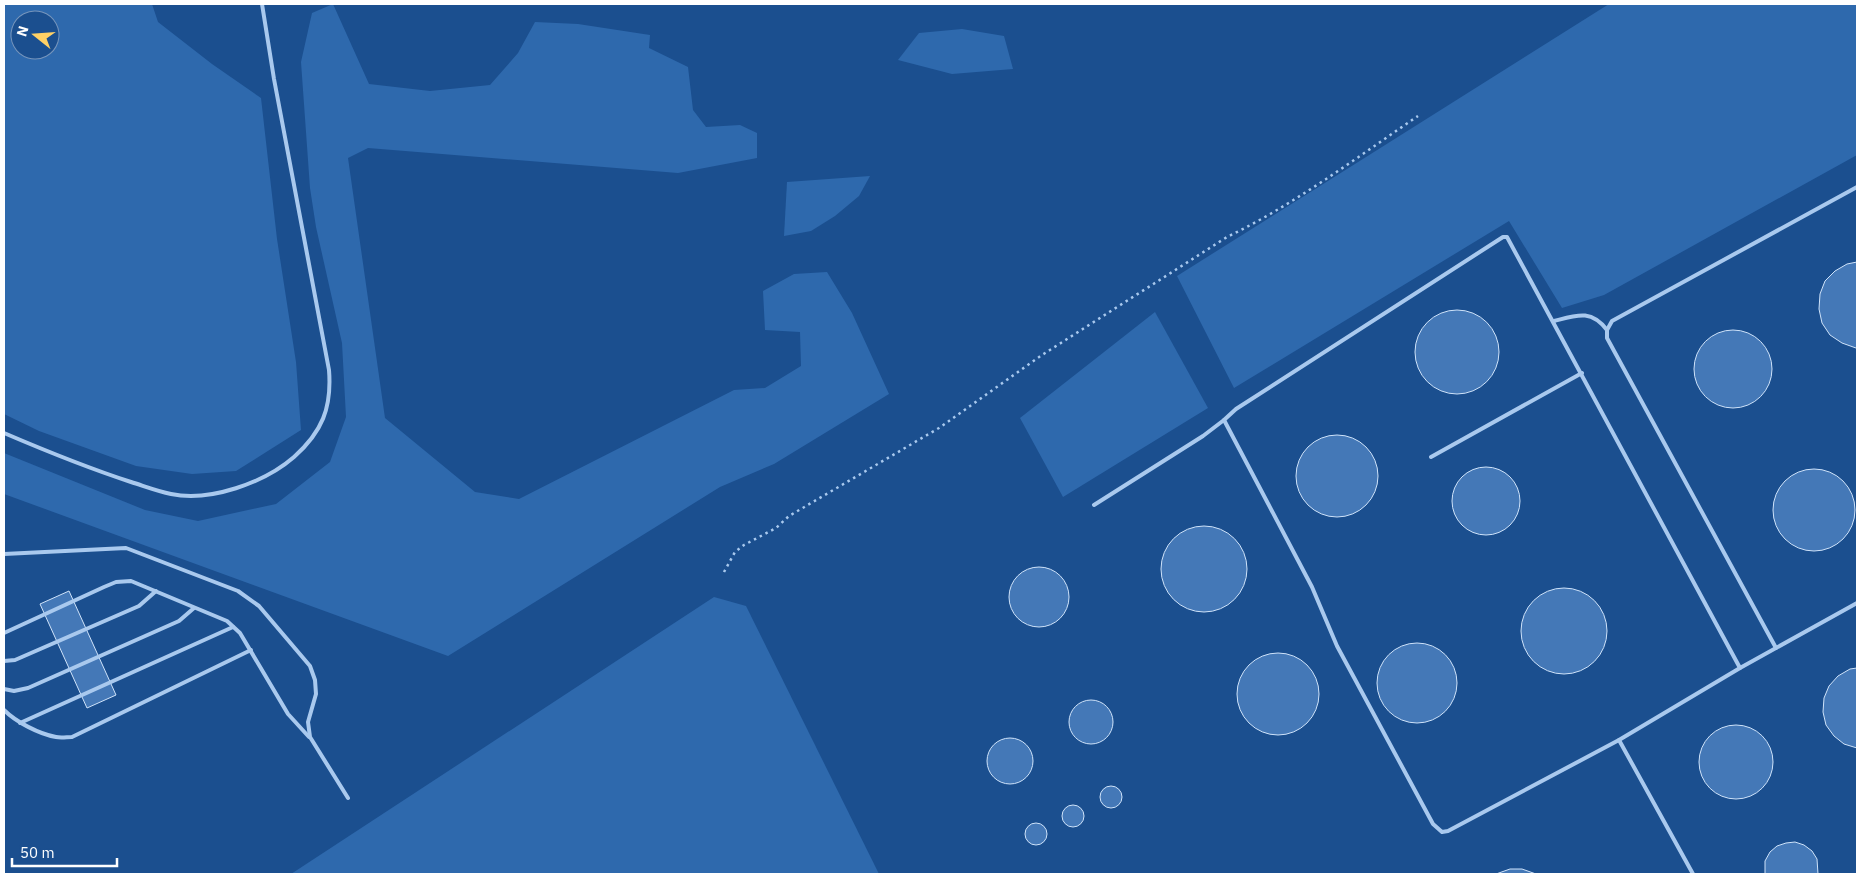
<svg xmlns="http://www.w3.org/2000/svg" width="1861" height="878" font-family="'IBM Plex Sans',sans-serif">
<rect width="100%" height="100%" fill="#1b4f8f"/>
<g fill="#2e69ad" fill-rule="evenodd">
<path d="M 4,4 L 152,4 L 158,22 L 212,64 L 261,98 L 277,239 L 296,362 L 301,430 L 236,471 L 192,474 L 136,466 L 39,431 L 4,414 ZM 20,20 L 50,20 L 50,50 L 20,50 Z"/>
<path d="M 333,4 L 369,84 L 430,91 L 490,85 L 518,53 L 535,22 L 578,24 L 650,35 L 649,48 L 688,67 L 693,110 L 706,127 L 740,125 L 757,133 L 757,158 L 678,173 L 368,148 L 348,158 L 385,418 L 475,492 L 519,499 L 734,390 L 765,388 L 801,366 L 800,332 L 765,330 L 763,291 L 794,274 L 827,272 L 852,313 L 889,394 L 774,464 L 720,487 L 448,656 L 4,494 L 4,453 L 145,510 L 198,521 L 276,504 L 330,462 L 346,417 L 342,343 L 316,227 L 310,188 L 301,62 L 312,13 Z"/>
<path d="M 1609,4 L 1857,4 L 1857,155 L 1604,295 L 1562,308 L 1509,221 L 1234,388 L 1177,276 Z"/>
<path d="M 962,29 L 1004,36 L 1013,69 L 952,74 L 898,60 L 919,33 Z"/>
<path d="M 870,176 L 859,196 L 835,216 L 811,231 L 784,236 L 787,182 Z"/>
<path d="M 1155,312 L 1208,408 L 1063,497 L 1020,418 Z"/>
<path d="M 714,597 L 746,606 L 879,874 L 291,874 Z"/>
</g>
<g fill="#4478b7" stroke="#cfe3fa">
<path d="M 1857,262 L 1857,348 L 1856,348 L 1842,343 L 1830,335 L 1822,323 L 1819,309 L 1820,294 L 1825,281 L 1835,271 L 1847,264 Z"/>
<circle cx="1457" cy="352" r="42"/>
<circle cx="1733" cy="369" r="39"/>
<circle cx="1337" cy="476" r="41"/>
<circle cx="1486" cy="501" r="34"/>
<circle cx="1814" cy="510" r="41"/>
<circle cx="1204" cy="569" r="43"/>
<circle cx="1039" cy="597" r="30"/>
<circle cx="1564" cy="631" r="43"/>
<path d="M 69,591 L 116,695 L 87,708 L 40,604 Z"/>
<circle cx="1417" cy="683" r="40"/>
<circle cx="1278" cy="694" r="41"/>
<path d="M 1857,668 L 1857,748 L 1844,744 L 1834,736 L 1826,725 L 1823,712 L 1824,698 L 1829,686 L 1838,676 L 1850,669 Z"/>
<circle cx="1091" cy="722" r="22"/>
<circle cx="1736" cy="762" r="37"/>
<circle cx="1010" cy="761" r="23"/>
<circle cx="1111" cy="797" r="11"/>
<circle cx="1073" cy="816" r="11"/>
<circle cx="1036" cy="834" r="11"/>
<path d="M 1795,842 L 1804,845 L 1812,851 L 1817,859 L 1818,874 L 1765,874 L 1765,861 L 1770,852 L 1777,846 L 1786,843 Z"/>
<path d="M 1510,869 L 1522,869 L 1536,874 L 1496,874 Z"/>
</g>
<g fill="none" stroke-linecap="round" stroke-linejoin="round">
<path stroke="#a9c9ee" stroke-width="2.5" stroke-dasharray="2.5 4" stroke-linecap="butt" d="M 724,572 L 735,552 L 744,545 L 776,528 L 789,516 L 939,428 L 1042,355 L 1227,237 C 1295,204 1356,158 1418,116"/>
<g stroke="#a9c9ee" stroke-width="4">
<path d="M 1554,321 C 1577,315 1591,309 1607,330"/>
<path d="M 1224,420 L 1312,587 L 1337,646 L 1433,824 L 1442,832 L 1448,831 L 1619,740 L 1740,668 L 1857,603"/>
<path d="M 4,433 C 46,451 88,468 131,482 C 144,486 157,491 171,494 C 210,502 264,483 294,457 C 322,432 332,408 329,370 L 274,79 L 262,4"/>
<path d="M 1431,457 L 1582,373"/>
<path d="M 1094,505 L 1203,436 L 1224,420 L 1236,409 L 1503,237 L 1507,237 L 1740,668"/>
<path d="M 4,554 L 126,548 L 238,591 L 259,606 L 310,666 L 315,680 L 316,694 L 308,722 L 310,737 L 348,798"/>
<path d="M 4,633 L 104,587 L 116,582 L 131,581 L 227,621 L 240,633 L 288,714 L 309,737"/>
<path d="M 1776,648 L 1607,338 L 1607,330 L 1612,321 L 1857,187"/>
<path d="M 4,661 L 15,660 L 139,606 L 156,591"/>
<path d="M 4,689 L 14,691 L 28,688 L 179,621 L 194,608"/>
<path d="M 4,710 C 16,722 39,734 56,737 C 61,738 67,737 72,737 L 251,650"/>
<path d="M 20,723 L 233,627"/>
<path d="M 1619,740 L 1693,874"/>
</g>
</g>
<rect width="1861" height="878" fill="none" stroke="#ffffff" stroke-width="10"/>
<g transform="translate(35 35) rotate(287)"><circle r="24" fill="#1b4f8f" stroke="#7695bc"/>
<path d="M0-4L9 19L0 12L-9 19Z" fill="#ffd166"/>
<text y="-8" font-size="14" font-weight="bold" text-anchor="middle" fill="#ffffff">N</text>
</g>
<path d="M12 858v8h105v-8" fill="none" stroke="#ffffff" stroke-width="2.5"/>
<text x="20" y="858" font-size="15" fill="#ffffff" stroke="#1b4f8f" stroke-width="4" paint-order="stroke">50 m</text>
</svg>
